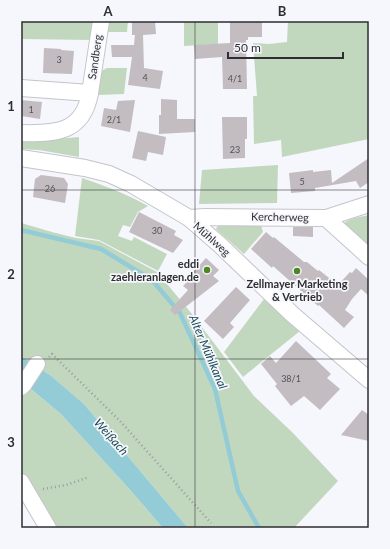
<svg xmlns="http://www.w3.org/2000/svg" width="390" height="549" font-family="Lato,sans-serif">
<rect width="100%" height="100%" fill="#f6f6fd"/>
<g fill="#c1d8be">
<path d="M 21,21 L 94,21 L 92,40 L 21,39 Z"/>
<path d="M 108,21 L 128,21 L 127,32 L 107,32 Z"/>
<path d="M 184,21 L 218,21 L 218,44 L 184,46 Z"/>
<path d="M 288,21 L 369,21 L 369,139 L 282,157 L 281,140 L 254,144 L 253,96 L 257,96 L 253,43 L 269,44 L 287,42 Z"/>
<path d="M 107,68 L 127,68 L 124,94 L 98,95 L 101,71 Z"/>
<path d="M 79,137 L 79,157 L 39,150 L 21,149 L 21,142 Z"/>
<path d="M 278,165 L 277,203 L 199,204 L 202,170 Z"/>
<path d="M 82,178 C 105,186 127,194 148,206 L 138,212 L 130,227 L 123,225 L 118,236 L 132,241 L 134,237 L 167,254 L 158,271 L 99,240 L 75,236 Z"/>
<path d="M 369,215 L 369,247 L 341,226 C 347,218 360,217 369,215 Z"/>
<path d="M 21,223 L 52,232 L 76,238 L 99,241 L 157,272 L 192,314 L 254,396 L 293,433 L 338,481 L 294,528 L 188,528 L 84,404 L 50,375 L 21,356 Z"/>
<path d="M 219,225 L 261,225 L 263,232 L 244,254 L 218,231 L 216,229 L 217,227 Z"/>
<path d="M 264,299 L 300,331 L 243,377 L 224,352 Z"/>
<path d="M 28,387 L 61,414 L 132,492 L 163,528 L 53,528 L 21,472 L 21,393 Z"/>
</g>
<path fill="#93cbd6" d="M 21,356 L 50,375 L 84,404 L 188,528 L 163,528 L 132,492 L 61,414 L 21,381 Z"/>
<g fill="none" stroke-linecap="round" stroke-linejoin="round">
<path stroke="#93cbd6" stroke-width="4.5" d="M 21,230 L 101,249 L 152,280 L 180,313 L 215,389 L 238,491 L 259,528"/>
</g>
<g fill="#c3bdc1">
<path d="M 132,21 L 155,21 L 156,34 L 143,35 L 144,68 L 163,71 L 160,89 L 128,85 L 132,57 L 112,57 L 111,45 L 134,45 L 135,35 L 132,35 Z"/>
<path d="M 230,21 L 262,21 L 262,37 L 248,37 L 248,40 L 246,40 L 247,89 L 223,89 L 222,57 L 195,59 L 194,45 L 230,43 Z"/>
<path d="M 44,48 L 61,49 L 61,50 L 74,51 L 72,74 L 43,73 Z"/>
<path d="M 161,99 L 177,100 L 177,119 L 195,119 L 195,132 L 159,134 L 159,115 L 161,115 Z"/>
<path d="M 21,100 L 42,102 L 40,119 L 21,116 Z"/>
<path d="M 135,100 L 130,132 L 101,126 L 104,108 L 116,110 L 118,101 Z"/>
<path d="M 222,117 L 247,117 L 247,139 L 245,139 L 245,158 L 223,159 Z"/>
<path d="M 138,131 L 166,137 L 163,155 L 148,152 L 146,161 L 132,158 Z"/>
<path d="M 369,158 L 369,182 L 360,188 L 356,181 L 315,188 L 315,191 L 291,193 L 289,173 L 313,170 L 313,172 L 331,170 L 332,183 Z"/>
<path d="M 41,175 L 64,178 L 68,184 L 65,203 L 33,197 L 35,179 Z"/>
<path d="M 139,212 L 176,231 L 174,235 L 183,240 L 173,253 L 129,232 Z"/>
<path d="M 293,227 L 313,227 L 313,237 L 293,236 Z"/>
<path d="M 266,232 L 273,238 L 274,237 L 304,262 L 307,262 L 318,271 L 319,270 L 338,285 L 350,272 L 352,273 L 356,268 L 369,280 L 369,296 L 361,289 L 352,299 L 345,310 L 354,317 L 344,328 L 319,305 L 318,306 L 273,266 L 272,268 L 251,249 Z"/>
<path d="M 206,258 L 219,270 L 213,276 L 219,281 L 175,315 L 170,310 L 188,290 L 183,286 L 187,282 L 185,281 Z"/>
<path d="M 236,287 L 250,300 L 230,323 L 234,327 L 223,339 L 204,321 Z"/>
<path d="M 296,341 L 331,374 L 327,378 L 340,389 L 320,410 L 304,396 L 291,406 L 275,386 L 277,384 L 261,364 L 270,356 L 276,363 Z"/>
<path d="M 362,410 L 369,415 L 369,441 L 341,435 Z"/>
</g>
<g fill="none" stroke-linecap="round" stroke-linejoin="round">
<defs>
<g id="minor">
<path d="M 21,88 L 90,93"/>
<path d="M 21,133 C 55,134 83,133 90,93 L 101,21"/>
<path d="M 21,158 L 85,168 L 109,174 L 131,184 L 189,218 L 220,245 L 292,314 L 369,380"/>
<path d="M 189,218 L 206,217 L 326,218 L 369,204"/>
<path d="M 326,218 L 369,257"/>
<path d="M 21,387 L 24,384 L 37,364"/>
<path d="M 21,482 L 48,528"/>
</g>
</defs>
<use href="#minor" stroke="#c5c4cb" stroke-width="18"/>
<g stroke="#9a9a9f" stroke-width="2.5" stroke-dasharray="1 3" stroke-linecap="butt">
<path d="M 49,357 L 52,354 L 120,421 L 211,523"/>
<path d="M 43,489 L 66,485 L 89,477"/>
</g>
<use href="#minor" stroke="#fff" stroke-width="16"/>
</g>
<path fill="none" stroke="#2e2e31" stroke-width="1" stroke-opacity="0.55" d="M 195,21 L 195,528M 21,190 L 369,190M 21,359 L 369,359"/>
<g fill="#4d8723" stroke="#f6f6fd" stroke-width="1.5">
<circle cx="207" cy="270" r="4"/>
<circle cx="297" cy="271" r="4"/>
</g>
<g text-anchor="middle" stroke-width="3.5" stroke-linejoin="round" paint-order="stroke">
<g font-size="9" fill="#535255">
<text x="59" y="63">3</text>
<text x="145" y="81">4</text>
<text x="235" y="82">4/1</text>
<text x="31" y="113">1</text>
<text x="114" y="123">2/1</text>
<text x="235" y="153">23</text>
<text x="302" y="185">5</text>
<text x="50" y="192">26</text>
<text x="157" y="234">30</text>
<text x="291" y="382">38/1</text>
</g>
<g font-size="11" fill="#2e2e31" stroke="#f6f6fd">
<text transform="translate(95 57) rotate(-82)" y="4">Sandberg</text>
<text transform="translate(280 217) rotate(1)" y="4">Kercherweg</text>
<text transform="translate(212 239) rotate(42)" y="4">Mühlweg</text>
</g>
<g font-size="11" font-weight="bold" fill="#2e2e31" stroke="#f6f6fd" text-anchor="end">
<text x="199" y="268">eddi<tspan x="199" dy="13">zaehleranlagen.de</tspan></text>
<text x="297" y="288" text-anchor="middle">Zellmayer Marketing<tspan x="297" dy="13">&amp; Vertrieb</tspan></text>
</g>
<g font-size="12" font-style="italic" fill="#1a4b54" stroke="#f6f6fd">
<text transform="translate(208 352) rotate(67)" y="4">Alter Mühlkanal</text>
<text transform="translate(111 437) rotate(48)" y="4">Weißach</text>
</g>
</g>
<rect width="390" height="549" fill="none" stroke="#f6f6fd" stroke-width="44"/>
<path d="M228 52v6h115v-6" fill="none" stroke="#2e2e31" stroke-width="2"/>
<text x="234" y="52" font-size="12" fill="#2e2e31" stroke="#f6f6fd" stroke-width="3" paint-order="stroke">50 m</text>
<rect x="22" y="22" width="346" height="505" fill="none" stroke="#2e2e31" stroke-width="1.5"/>
<g font-size="13" text-anchor="middle" font-weight="bold" fill="#2e2e31">
<text x="108" y="16">A</text>
<text x="282" y="16">B</text>
<text x="11" y="111">1</text>
<text x="11" y="279">2</text>
<text x="11" y="447">3</text>
</g>
</svg>
